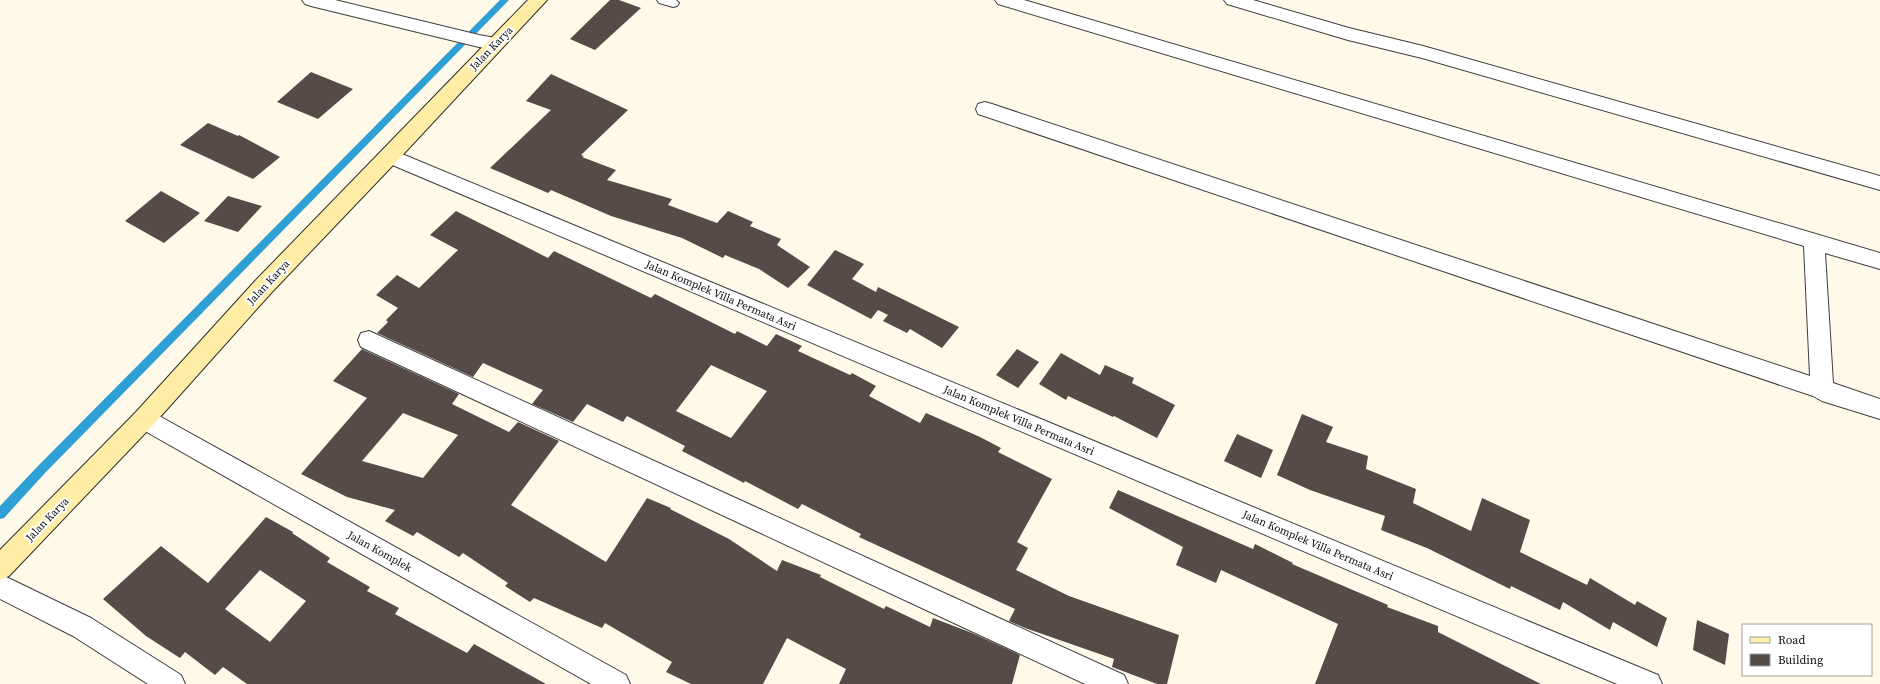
<svg xmlns="http://www.w3.org/2000/svg" width="1880" height="684" font-family="'Source Serif 4',serif">
<rect width="100%" height="100%" fill="#fff9ea"/>
<g fill="none" stroke-linecap="round" stroke-linejoin="round">
<path fill="#2ea0d5" fill-rule="evenodd" d="M 500,0 L 509,0 L 45,473 L 4,518 L 0,519 L 0,506 L 37,467 Z"/>
</g>
<g fill="#554b47" fill-rule="evenodd">
<path d="M 610,0 L 619,0 L 641,8 L 595,50 L 570,39 Z"/>
<path d="M 311,72 L 353,89 L 318,119 L 277,102 Z"/>
<path d="M 551,74 L 628,110 L 581,155 L 584,156 L 582,157 L 616,170 L 607,180 L 672,199 L 668,205 L 717,223 L 728,211 L 753,222 L 750,226 L 781,239 L 777,245 L 810,267 L 788,288 L 759,269 L 725,255 L 723,258 L 682,238 L 611,216 L 551,190 L 548,193 L 490,168 L 551,110 L 526,101 Z"/>
<path d="M 208,123 L 238,136 L 239,135 L 280,157 L 253,179 L 180,145 Z"/>
<path d="M 161,191 L 200,213 L 164,243 L 125,221 Z"/>
<path d="M 228,196 L 262,206 L 238,232 L 204,221 Z"/>
<path d="M 456,211 L 548,258 L 554,251 L 651,298 L 655,294 L 735,334 L 737,331 L 767,346 L 776,334 L 802,346 L 798,351 L 850,375 L 852,373 L 876,386 L 869,396 L 920,423 L 926,413 L 980,437 L 1001,448 L 998,452 L 1052,479 L 1017,542 L 1028,548 L 1016,570 L 1069,596 L 1179,635 L 1167,684 L 1157,684 L 1112,667 L 1114,659 L 1025,628 L 1009,621 L 1015,609 L 859,537 L 861,534 L 802,504 L 798,509 L 745,481 L 744,483 L 682,451 L 685,446 L 627,416 L 623,422 L 587,404 L 573,422 L 532,404 L 543,390 L 483,363 L 473,377 L 377,333 L 388,322 L 386,320 L 398,308 L 376,295 L 397,275 L 419,288 L 458,250 L 430,235 ZM 711,365 L 767,391 L 731,438 L 676,411 Z"/>
<path d="M 835,250 L 864,264 L 852,279 L 876,292 L 878,287 L 959,327 L 942,348 L 910,329 L 907,333 L 883,321 L 888,315 L 878,310 L 871,319 L 807,285 Z"/>
<path d="M 362,349 L 459,394 L 452,404 L 509,432 L 518,422 L 559,441 L 511,505 L 606,562 L 647,498 L 671,508 L 670,509 L 729,539 L 777,571 L 782,560 L 821,575 L 820,577 L 884,609 L 886,606 L 930,627 L 933,618 L 972,633 L 1020,655 L 1012,684 L 839,684 L 846,669 L 787,638 L 763,684 L 691,684 L 666,672 L 672,662 L 605,623 L 602,628 L 534,598 L 530,602 L 505,586 L 508,583 L 463,553 L 459,557 L 417,532 L 413,536 L 385,521 L 395,510 L 347,497 L 301,474 L 367,398 L 333,381 ZM 403,413 L 458,435 L 423,478 L 362,461 Z"/>
<path d="M 1017,349 L 1039,362 L 1018,388 L 996,375 Z"/>
<path d="M 1061,353 L 1100,375 L 1105,365 L 1134,378 L 1132,383 L 1175,405 L 1157,438 L 1114,416 L 1113,417 L 1068,396 L 1066,400 L 1039,384 Z"/>
<path d="M 1302,414 L 1333,427 L 1326,442 L 1368,456 L 1366,469 L 1416,489 L 1413,503 L 1471,531 L 1482,498 L 1530,520 L 1520,552 L 1587,585 L 1590,578 L 1635,605 L 1637,601 L 1667,618 L 1657,647 L 1613,622 L 1610,630 L 1563,602 L 1560,610 L 1511,586 L 1510,589 L 1427,548 L 1381,530 L 1385,516 L 1310,490 L 1277,475 Z"/>
<path d="M 1237,434 L 1273,450 L 1261,478 L 1224,461 Z"/>
<path d="M 1118,490 L 1253,549 L 1255,544 L 1293,563 L 1292,564 L 1388,605 L 1387,607 L 1438,626 L 1438,632 L 1541,684 L 1315,684 L 1338,624 L 1221,570 L 1216,583 L 1176,565 L 1183,547 L 1109,508 Z"/>
<path d="M 266,517 L 293,532 L 292,533 L 330,558 L 327,562 L 370,587 L 367,591 L 399,608 L 395,614 L 467,653 L 474,644 L 546,684 L 247,684 L 223,667 L 215,675 L 185,652 L 180,658 L 146,636 L 103,599 L 161,546 L 208,583 ZM 260,570 L 306,601 L 270,642 L 225,609 Z"/>
<path d="M 1697,620 L 1729,634 L 1725,665 L 1693,650 Z"/>
</g>
<g fill="none" stroke-linecap="round" stroke-linejoin="round">
<defs>
<path id="lane" d="M 657,0 L 676,0 L 679,3 L 677,6 L 673,7 L 659,3 Z"/>
<g id="street">
<path d="M 302,0 L 335,0 L 479,35 L 501,39 L 504,43 L 501,47 L 495,49 L 479,47 L 311,6 L 305,4 Z"/>
<path d="M 995,0 L 1024,0 L 1880,253 L 1880,269 L 1825,253 L 1833,383 L 1880,399 L 1880,419 L 1822,401 L 1813,396 L 978,114 L 976,109 L 978,104 L 985,102 L 992,104 L 1810,376 L 1804,246 L 998,4 Z"/>
<path d="M 1224,0 L 1253,0 L 1349,28 L 1423,46 L 1880,176 L 1880,190 L 1422,58 L 1348,40 L 1227,4 Z"/>
<path d="M 390,149 L 1658,675 L 1662,684 L 1617,684 L 383,161 L 380,156 L 383,151 Z"/>
<path d="M 369,331 L 1124,675 L 1128,684 L 1085,684 L 361,347 L 358,340 L 361,333 Z"/>
<path d="M 144,409 L 152,412 L 626,675 L 630,684 L 591,684 L 136,426 L 132,419 L 136,412 Z"/>
<path d="M 0,574 L 91,618 L 181,675 L 185,684 L 148,684 L 73,636 L 0,599 Z"/>
</g>
<path id="secondary" d="M 528,0 L 547,0 L 397,161 L 272,292 L 152,426 L 9,576 L 0,580 L 0,550 L 136,412 L 256,280 Z"/>
</defs>
<use href="#lane" stroke="#3e3e3e" stroke-width="2"/>
<use href="#street" stroke="#3e3e3e" stroke-width="2"/>
<use href="#secondary" stroke="#2d2d2d" stroke-width="2"/>
<use href="#lane" fill="#fff" fill-rule="evenodd"/>
<use href="#street" fill="#fff" fill-rule="evenodd"/>
<use href="#secondary" fill="#ffeda5" fill-rule="evenodd"/>
</g>
<g text-anchor="middle" stroke-width="4" stroke-linejoin="round" paint-order="stroke">
<g font-size="11" fill="#0b0b0b" stroke="#fff">
<text transform="translate(491 48) rotate(-46)" y="4">Jalan Karya</text>
<text transform="translate(268 282) rotate(-47)" y="4">Jalan Karya</text>
<text transform="translate(721 295) rotate(23)" y="4">Jalan Komplek Villa Permata Asri</text>
<text transform="translate(1019 420) rotate(23)" y="4">Jalan Komplek Villa Permata Asri</text>
<text transform="translate(47 519) rotate(-46)" y="4">Jalan Karya</text>
<text transform="translate(1318 545) rotate(23)" y="4">Jalan Komplek Villa Permata Asri</text>
<text transform="translate(380 551) rotate(29)" y="4">Jalan Komplek</text>
</g>
</g>
<rect x="1742" y="624" width="130" height="52" fill="#ffffff" stroke="#9d9d9d"/>
<rect x="1750" y="637" width="20" height="6" fill="#ffeda5" stroke="#9d9d9d"/>
<text x="1778" y="644" font-size="12" fill="#0b0b0b">Road</text>
<rect x="1750" y="654" width="20" height="12" fill="#554b47" stroke="#9d9d9d"/>
<text x="1778" y="664" font-size="12" fill="#0b0b0b">Building</text>
</svg>
